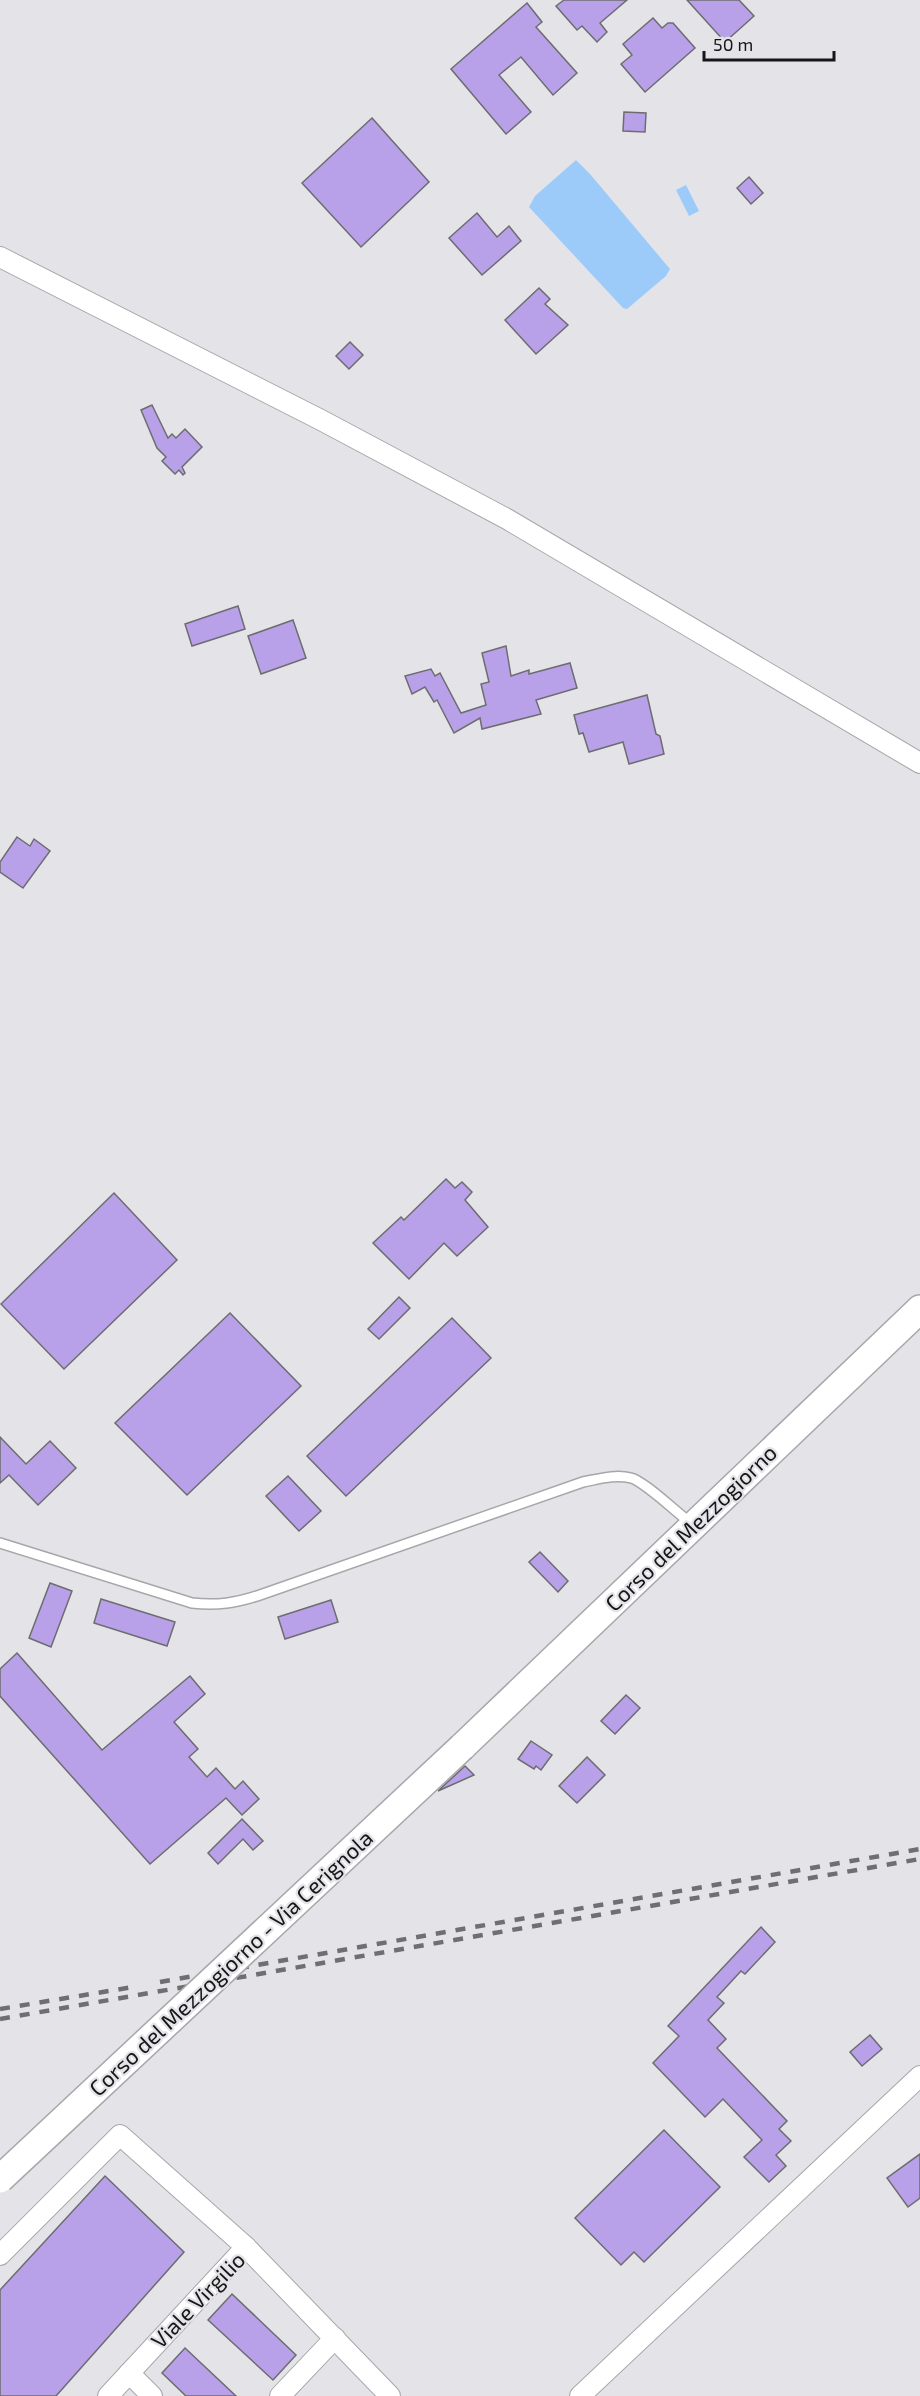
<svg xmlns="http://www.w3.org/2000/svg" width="920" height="2396" font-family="'Exo 2',sans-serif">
<rect width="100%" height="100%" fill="#e4e4e8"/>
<g fill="#9ccbfa">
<path d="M 576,160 L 590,174 L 670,269 L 666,276 L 627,309 L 623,308 L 529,207 L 535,196 Z"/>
<path d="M 686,185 L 699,211 L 689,216 L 676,190 Z"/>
</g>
<g fill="#b8a1e9" stroke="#6d6c70" stroke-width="1.5">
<path d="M 564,0 L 627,0 L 600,23 L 607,32 L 597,42 L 582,26 L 577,30 L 556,6 Z"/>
<path d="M 687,0 L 739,0 L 754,16 L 725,42 Z"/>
<path d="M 527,3 L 542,22 L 536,27 L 577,73 L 553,95 L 521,57 L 499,75 L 531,112 L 506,134 L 451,69 Z"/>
<path d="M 653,18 L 662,28 L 668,23 L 673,23 L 695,48 L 645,92 L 621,64 L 632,55 L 623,44 Z"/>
<path d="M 624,112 L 646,113 L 645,132 L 623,131 Z"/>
<path d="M 372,118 L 429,182 L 361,247 L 302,183 Z"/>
<path d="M 749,177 L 763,193 L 751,204 L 737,188 Z"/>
<path d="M 477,213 L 497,237 L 509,226 L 521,241 L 482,275 L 449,238 Z"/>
<path d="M 539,288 L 550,299 L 545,304 L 568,325 L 536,354 L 505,320 Z"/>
<path d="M 350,342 L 363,355 L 349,369 L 336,356 Z"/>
<path d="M 152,405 L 168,438 L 172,434 L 176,438 L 185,429 L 202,447 L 182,467 L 185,473 L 183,475 L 179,470 L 175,474 L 162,461 L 166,457 L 157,448 L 141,410 Z"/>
<path d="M 238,606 L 245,629 L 192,646 L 185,624 Z"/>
<path d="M 293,620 L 306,658 L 261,674 L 248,636 Z"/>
<path d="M 506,646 L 511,676 L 529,670 L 529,674 L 570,663 L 577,688 L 536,700 L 541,714 L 482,729 L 480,718 L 454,733 L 437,700 L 434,702 L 425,687 L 412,694 L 405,676 L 431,669 L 435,676 L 440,673 L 461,713 L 486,705 L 481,684 L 489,682 L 482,653 Z"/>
<path d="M 647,695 L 656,734 L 660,736 L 664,754 L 629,764 L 623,742 L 589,752 L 583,733 L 579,734 L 574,715 Z"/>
<path d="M 17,837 L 30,846 L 34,839 L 50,851 L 23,888 L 0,872 L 0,862 Z"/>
<path d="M 446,1179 L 455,1188 L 462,1182 L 472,1192 L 465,1200 L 488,1227 L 457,1256 L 444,1243 L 409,1279 L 373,1243 L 401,1217 L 404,1220 Z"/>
<path d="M 114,1193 L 177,1260 L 64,1369 L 1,1304 Z"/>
<path d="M 399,1297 L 410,1308 L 379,1339 L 368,1329 Z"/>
<path d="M 230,1313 L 301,1386 L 187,1495 L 115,1423 Z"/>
<path d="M 452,1318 L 491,1358 L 346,1496 L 307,1456 Z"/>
<path d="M 0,1437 L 26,1464 L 50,1441 L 76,1468 L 38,1505 L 9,1475 L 0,1483 Z"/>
<path d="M 288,1476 L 321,1511 L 299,1531 L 266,1496 Z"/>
<path d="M 540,1552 L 568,1581 L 558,1592 L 529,1562 Z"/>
<path d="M 50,1583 L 72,1591 L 51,1647 L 29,1638 Z"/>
<path d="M 101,1599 L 175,1622 L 167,1646 L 94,1623 Z"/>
<path d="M 331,1600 L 338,1622 L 285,1639 L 278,1617 Z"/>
<path d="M 17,1653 L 102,1750 L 190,1676 L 205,1694 L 174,1722 L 198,1749 L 189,1757 L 207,1777 L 216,1768 L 235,1789 L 243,1781 L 259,1799 L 242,1815 L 226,1798 L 150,1864 L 0,1696 L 0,1669 Z"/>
<path d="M 626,1695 L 640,1708 L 615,1734 L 601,1721 Z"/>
<path d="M 531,1741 L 552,1755 L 541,1770 L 536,1766 L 534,1769 L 518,1759 Z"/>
<path d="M 587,1757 L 605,1775 L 577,1803 L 559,1786 Z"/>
<path d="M 465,1766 L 474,1775 L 438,1791 Z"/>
<path d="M 242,1819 L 263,1841 L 253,1850 L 243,1839 L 218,1864 L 208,1853 Z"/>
<path d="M 761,1927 L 775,1942 L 745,1974 L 741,1971 L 717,1997 L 724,2003 L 708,2020 L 726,2039 L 717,2048 L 787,2121 L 779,2129 L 791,2141 L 776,2155 L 786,2166 L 769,2182 L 744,2157 L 762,2140 L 723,2099 L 705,2117 L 653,2063 L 679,2036 L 668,2026 Z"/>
<path d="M 870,2035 L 882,2049 L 862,2066 L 850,2052 Z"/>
<path d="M 664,2130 L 720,2187 L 644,2262 L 634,2252 L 621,2265 L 575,2218 Z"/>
<path d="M 920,2154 L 920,2198 L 908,2207 L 887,2178 Z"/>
<path d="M 105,2176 L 184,2252 L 56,2396 L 0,2396 L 0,2290 Z"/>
<path d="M 232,2294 L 296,2355 L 273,2380 L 208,2320 Z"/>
<path d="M 185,2348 L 236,2396 L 186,2396 L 162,2373 Z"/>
</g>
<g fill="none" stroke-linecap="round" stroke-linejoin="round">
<defs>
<path id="lane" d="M 0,1543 L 192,1603 C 217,1606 236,1603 260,1595 L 583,1482 C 599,1479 615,1474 631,1478 C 644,1481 678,1514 692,1524"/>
<g id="street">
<path d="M 0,257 L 321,420 L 507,519 L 920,763"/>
<path d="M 0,2255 L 120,2135 L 246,2247"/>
<path d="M 129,2373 L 152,2396"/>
<path d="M 108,2396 L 246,2247 L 390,2396"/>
<path d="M 280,2396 L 335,2338"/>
<path d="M 580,2396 L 920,2076"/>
</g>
<path id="secondary" d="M 462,1747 L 920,1309"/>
</defs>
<use href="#lane" stroke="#a7a7ab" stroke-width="12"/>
<use href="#street" stroke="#a7a7ab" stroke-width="22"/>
<use href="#secondary" stroke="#a7a7ab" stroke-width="30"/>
<use href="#lane" stroke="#fff" stroke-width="9"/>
<use href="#street" stroke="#fff" stroke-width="20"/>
<use href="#secondary" stroke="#fff" stroke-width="27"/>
<g stroke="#6f6f72" stroke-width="4.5" stroke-dasharray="10 10" stroke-linecap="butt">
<path d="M 160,1982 L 920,1849"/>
<path d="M 0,2009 L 133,1987"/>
<path d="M 0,2019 L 920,1859"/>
</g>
<defs>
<path id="secondary-bridge" d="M 0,2179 L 462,1747"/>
</defs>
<use href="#secondary-bridge" stroke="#a7a7ab" stroke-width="30" stroke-linecap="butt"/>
<use href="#secondary-bridge" stroke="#fff" stroke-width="27"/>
</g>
<g text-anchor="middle" stroke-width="4.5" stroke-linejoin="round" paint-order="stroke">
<g font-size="22" fill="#161617" stroke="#e4e4e8">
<text transform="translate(691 1528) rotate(-44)" y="8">Corso del Mezzogiorno</text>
<text transform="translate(231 1963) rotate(-43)" y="8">Corso del Mezzogiorno - Via Cerignola</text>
<text transform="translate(198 2300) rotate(-46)" y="8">Viale Virgilio</text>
</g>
</g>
<path d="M704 51v9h130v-9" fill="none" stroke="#161617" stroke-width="3"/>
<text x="713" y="51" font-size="18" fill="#161617" stroke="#e4e4e8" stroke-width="4.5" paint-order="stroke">50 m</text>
</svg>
